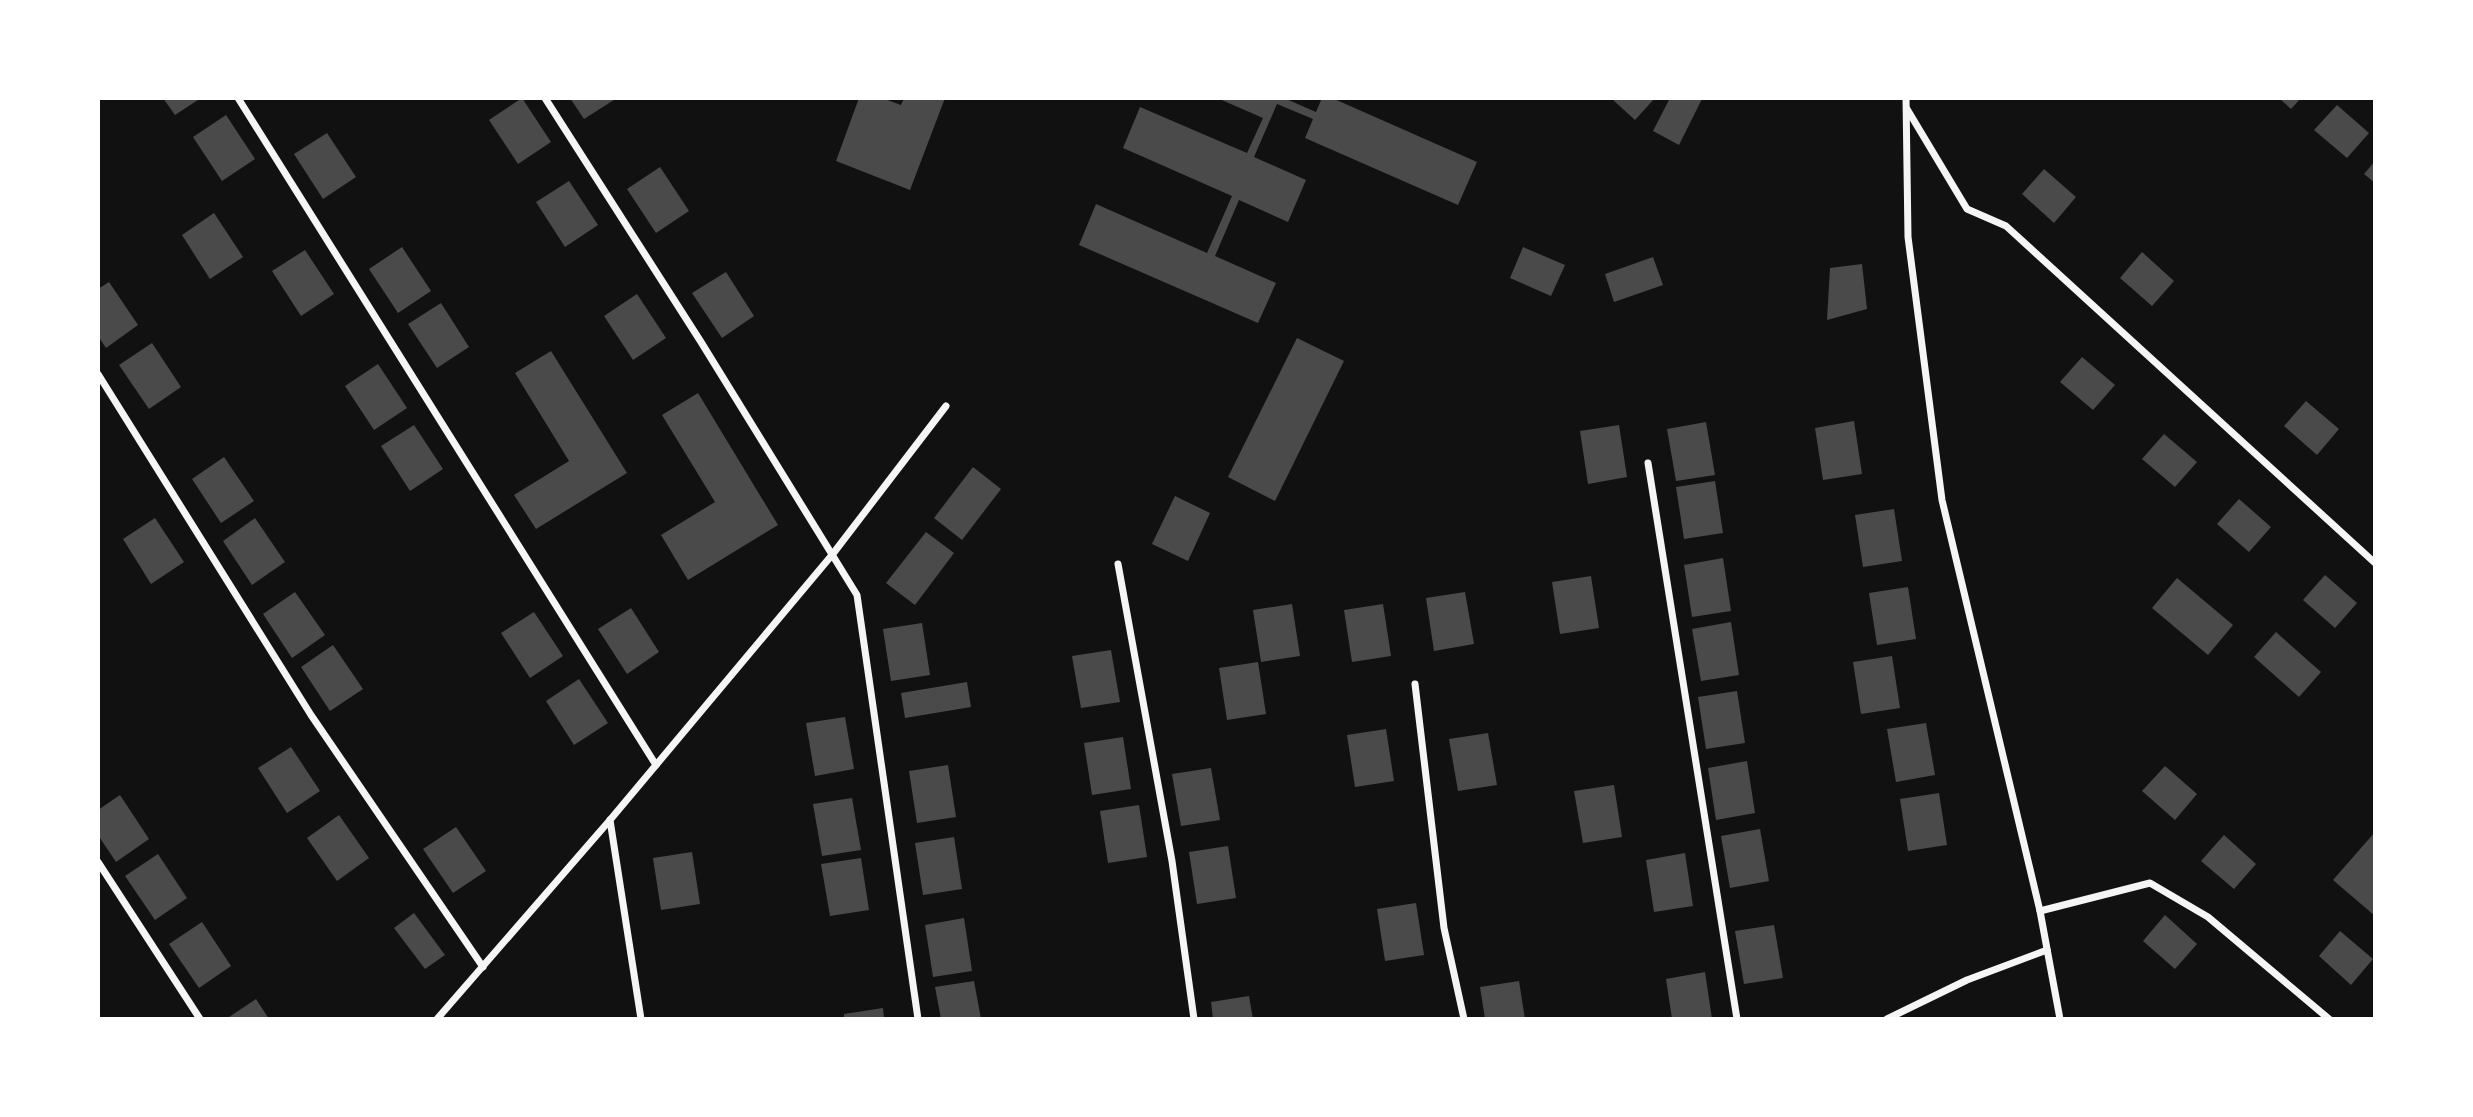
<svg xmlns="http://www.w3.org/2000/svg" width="2473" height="1117" font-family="Mulish,sans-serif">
<rect width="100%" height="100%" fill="#111"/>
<g fill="#4a4a4a">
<path d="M 163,98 L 201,98 L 175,115 Z"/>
<path d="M 522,98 L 551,142 L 518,164 L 489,120 Z"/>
<path d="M 570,98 L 617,98 L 584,119 Z"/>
<path d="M 859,98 L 882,98 L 901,105 L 904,98 L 945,98 L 910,190 L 836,161 Z"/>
<path d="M 1217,98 L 1284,98 L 1316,112 L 1322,98 L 1332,98 L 1477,162 L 1458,205 L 1305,138 L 1313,119 L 1277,104 L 1254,157 L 1306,180 L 1288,222 L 1239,200 L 1215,256 L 1276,283 L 1258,323 L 1079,245 L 1096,204 L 1207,253 L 1232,196 L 1123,148 L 1140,107 L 1247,153 L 1263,118 Z"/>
<path d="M 1615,98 L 1655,98 L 1635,120 L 1613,100 Z"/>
<path d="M 1670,98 L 1702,99 L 1679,145 L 1653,131 Z"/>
<path d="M 2279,98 L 2301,98 L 2291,109 Z"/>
<path d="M 2337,105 L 2369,133 L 2347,158 L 2314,130 Z"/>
<path d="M 226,115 L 255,159 L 222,181 L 193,137 Z"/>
<path d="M 327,133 L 356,177 L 323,199 L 294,154 Z"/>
<path d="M 2375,161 L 2375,183 L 2364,174 Z"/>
<path d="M 660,167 L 689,211 L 656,233 L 627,189 Z"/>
<path d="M 2044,169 L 2076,197 L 2054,223 L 2022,194 Z"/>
<path d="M 569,181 L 598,225 L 565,247 L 536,202 Z"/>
<path d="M 214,213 L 243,257 L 210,279 L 182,235 Z"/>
<path d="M 402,247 L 431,291 L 398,313 L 369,269 Z"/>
<path d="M 1523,247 L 1565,265 L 1551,296 L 1510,278 Z"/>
<path d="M 305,250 L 334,294 L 301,316 L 272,271 Z"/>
<path d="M 2142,252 L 2174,281 L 2152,306 L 2120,278 Z"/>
<path d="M 1653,257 L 1663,285 L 1614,302 L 1605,274 Z"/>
<path d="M 1862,264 L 1867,309 L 1827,320 L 1830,268 Z"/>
<path d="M 726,272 L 754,316 L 722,338 L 692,293 Z"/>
<path d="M 109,282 L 138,325 L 106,348 L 98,336 L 98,289 Z"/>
<path d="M 637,294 L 666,338 L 633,360 L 604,316 Z"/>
<path d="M 441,303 L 469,347 L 437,368 L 408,324 Z"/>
<path d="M 1297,338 L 1344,361 L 1275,501 L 1228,477 Z"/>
<path d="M 152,343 L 181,387 L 149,409 L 119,365 Z"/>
<path d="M 551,351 L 627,473 L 536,529 L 514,495 L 569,461 L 515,373 Z"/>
<path d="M 2082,357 L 2115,385 L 2093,410 L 2060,382 Z"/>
<path d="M 378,364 L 407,408 L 374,430 L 345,386 Z"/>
<path d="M 698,393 L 778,525 L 688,580 L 661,535 L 715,502 L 662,415 Z"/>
<path d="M 2306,401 L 2339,429 L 2317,455 L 2284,426 Z"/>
<path d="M 1854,421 L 1862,474 L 1823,480 L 1815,428 Z"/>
<path d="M 1706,422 L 1715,475 L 1676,481 L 1667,429 Z"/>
<path d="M 414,425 L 443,469 L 410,491 L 381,446 Z"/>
<path d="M 1619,425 L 1627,477 L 1588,484 L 1580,431 Z"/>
<path d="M 2164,434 L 2197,462 L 2175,487 L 2142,459 Z"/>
<path d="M 224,457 L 254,501 L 221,523 L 192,479 Z"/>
<path d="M 973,467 L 1001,489 L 962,540 L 934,518 Z"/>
<path d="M 1715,481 L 1723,533 L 1684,539 L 1676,487 Z"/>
<path d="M 1175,496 L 1210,513 L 1188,561 L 1152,544 Z"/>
<path d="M 2239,499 L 2271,527 L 2249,552 L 2217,524 Z"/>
<path d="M 1894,509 L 1902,561 L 1863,567 L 1855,515 Z"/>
<path d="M 155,518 L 184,562 L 151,584 L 123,539 Z"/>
<path d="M 255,518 L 285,562 L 252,585 L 223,541 Z"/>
<path d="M 926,532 L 954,553 L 915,605 L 886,583 Z"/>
<path d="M 1723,558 L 1731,611 L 1692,617 L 1684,565 Z"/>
<path d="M 2325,575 L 2357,603 L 2335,628 L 2303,600 Z"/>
<path d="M 1591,576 L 1599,628 L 1560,634 L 1552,582 Z"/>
<path d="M 2177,578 L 2233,625 L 2208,655 L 2152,608 Z"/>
<path d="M 1908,587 L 1916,639 L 1877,645 L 1869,593 Z"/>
<path d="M 295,592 L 325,635 L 292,658 L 263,614 Z"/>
<path d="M 1465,592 L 1474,644 L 1434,651 L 1426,598 Z"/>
<path d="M 1292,604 L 1300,656 L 1261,662 L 1253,610 Z"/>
<path d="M 1383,604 L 1391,656 L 1352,662 L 1344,610 Z"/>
<path d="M 631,608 L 659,652 L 627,674 L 598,629 Z"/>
<path d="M 534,612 L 563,656 L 530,678 L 501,633 Z"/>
<path d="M 1731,622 L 1739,675 L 1701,681 L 1692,629 Z"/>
<path d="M 922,623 L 930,675 L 891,681 L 883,629 Z"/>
<path d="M 2276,632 L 2321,672 L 2299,697 L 2254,657 Z"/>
<path d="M 333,645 L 363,689 L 330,711 L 301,667 Z"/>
<path d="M 1111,650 L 1120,702 L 1081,708 L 1072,656 Z"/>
<path d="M 1892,656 L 1900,708 L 1861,714 L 1853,662 Z"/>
<path d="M 1258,662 L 1266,714 L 1227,720 L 1219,668 Z"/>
<path d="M 579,679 L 608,723 L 574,745 L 546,701 Z"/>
<path d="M 967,682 L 971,707 L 905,718 L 901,693 Z"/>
<path d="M 1737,691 L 1745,743 L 1706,749 L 1698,697 Z"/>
<path d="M 845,717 L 854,769 L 815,776 L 806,723 Z"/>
<path d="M 1926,723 L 1935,775 L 1896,782 L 1887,729 Z"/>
<path d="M 1386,729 L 1394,781 L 1355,787 L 1347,735 Z"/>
<path d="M 1488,733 L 1497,785 L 1458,791 L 1449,739 Z"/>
<path d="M 1123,737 L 1131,789 L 1092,795 L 1084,743 Z"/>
<path d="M 291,747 L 320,791 L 287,813 L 258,768 Z"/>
<path d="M 1747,761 L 1755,813 L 1716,820 L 1708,768 Z"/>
<path d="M 948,765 L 956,817 L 917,823 L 909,771 Z"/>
<path d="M 2165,766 L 2197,794 L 2175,820 L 2142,791 Z"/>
<path d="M 1211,768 L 1220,820 L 1181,826 L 1172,774 Z"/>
<path d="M 1614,785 L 1622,837 L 1583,843 L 1574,791 Z"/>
<path d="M 1939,793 L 1947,845 L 1908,851 L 1900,799 Z"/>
<path d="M 120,795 L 149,839 L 116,862 L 98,835 L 98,810 Z"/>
<path d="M 852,798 L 861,850 L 822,856 L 813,804 Z"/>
<path d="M 1139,805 L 1147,857 L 1108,863 L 1100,811 Z"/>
<path d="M 339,815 L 369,858 L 337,881 L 307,838 Z"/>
<path d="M 456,827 L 486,871 L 453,893 L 423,849 Z"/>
<path d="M 1760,829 L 1769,881 L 1730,888 L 1721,836 Z"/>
<path d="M 2375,832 L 2375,916 L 2333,880 Z"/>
<path d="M 2224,835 L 2256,864 L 2234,889 L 2201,861 Z"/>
<path d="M 954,837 L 962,889 L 923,895 L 915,843 Z"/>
<path d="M 1228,846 L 1236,898 L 1197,904 L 1189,852 Z"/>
<path d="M 692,852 L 700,904 L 661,910 L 653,858 Z"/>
<path d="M 1685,853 L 1693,906 L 1654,912 L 1646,860 Z"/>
<path d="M 158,854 L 187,898 L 155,920 L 125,876 Z"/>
<path d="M 861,858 L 869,910 L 830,916 L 821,864 Z"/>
<path d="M 1416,903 L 1424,955 L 1385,961 L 1377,909 Z"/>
<path d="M 414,913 L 445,955 L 425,969 L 394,928 Z"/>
<path d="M 2165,915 L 2197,944 L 2175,969 L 2143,941 Z"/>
<path d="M 964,918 L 972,971 L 933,977 L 925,925 Z"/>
<path d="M 202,922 L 231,966 L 199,988 L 169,944 Z"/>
<path d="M 1774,925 L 1783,978 L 1744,984 L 1735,931 Z"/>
<path d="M 2340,931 L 2373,959 L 2351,985 L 2319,956 Z"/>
<path d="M 1705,972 L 1712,1019 L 1672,1019 L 1666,979 Z"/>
<path d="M 974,981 L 981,1019 L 941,1019 L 935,987 Z"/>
<path d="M 1519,981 L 1525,1019 L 1485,1019 L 1480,987 Z"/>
<path d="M 1249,996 L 1253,1019 L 1213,1019 L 1211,1002 Z"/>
<path d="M 256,999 L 269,1019 L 226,1019 Z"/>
<path d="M 883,1008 L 884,1019 L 844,1019 L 844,1014 Z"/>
</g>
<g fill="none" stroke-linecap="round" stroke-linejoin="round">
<g stroke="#f5f5f5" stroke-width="7">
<path d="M 238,98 L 656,765"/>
<path d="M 545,98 L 701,342 L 857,595 L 918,1019"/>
<path d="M 1906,98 L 1908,237 L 1942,500 L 2040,911 L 2060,1019"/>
<path d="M 1907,109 L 1967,209 L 2006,226 L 2375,563"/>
<path d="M 98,374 L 311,715 L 483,967"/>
<path d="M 1648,463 L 1737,1019"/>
<path d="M 1118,564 L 1172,861 L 1194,1019"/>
<path d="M 1415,684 L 1444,928 L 1464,1019"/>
<path d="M 610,820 L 641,1019"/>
<path d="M 98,862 L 200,1019"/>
<path d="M 2040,911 L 2150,883 L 2208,917 L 2329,1019"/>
<path d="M 437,1019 L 610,820 L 832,555 L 946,406"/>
<path d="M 1887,1019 L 1967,980 L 2047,950"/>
</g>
</g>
<rect width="2473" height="1117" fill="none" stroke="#ffffff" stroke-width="200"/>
</svg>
